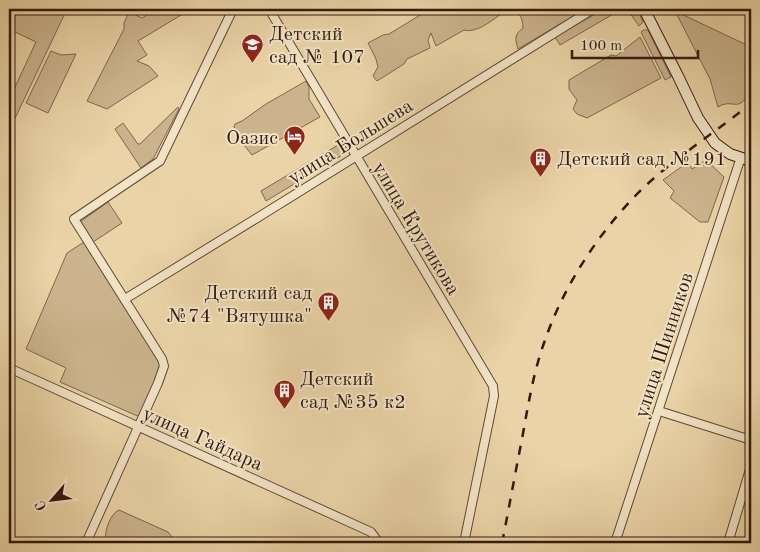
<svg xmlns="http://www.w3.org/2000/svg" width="760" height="552" font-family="'Old Standard TT',serif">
<rect width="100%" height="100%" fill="#ead4a7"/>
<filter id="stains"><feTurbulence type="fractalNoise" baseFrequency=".004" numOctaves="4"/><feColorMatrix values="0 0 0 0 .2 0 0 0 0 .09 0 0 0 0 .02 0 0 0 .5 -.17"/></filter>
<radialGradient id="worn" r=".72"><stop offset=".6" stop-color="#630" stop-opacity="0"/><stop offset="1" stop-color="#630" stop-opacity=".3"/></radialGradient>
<g fill="#cbb48d" stroke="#7f664e">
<path d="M 12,9 L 67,9 L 9,131 L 9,100 L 36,42 L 9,29 L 9,16 Z"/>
<path d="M 157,9 L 191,9 L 138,41 L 147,55 L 137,61 L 149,66 L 158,76 L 107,109 L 87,101 L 124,29 L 124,23 L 129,12 L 142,18 Z"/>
<path d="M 430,9 L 509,9 C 496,16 479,34 464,30 L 436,46 L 431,33 L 428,40 L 430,48 L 407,59 L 404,64 L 377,81 L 373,76 L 378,67 L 376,59 L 368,43 L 383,35 L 389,34 Z"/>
<path d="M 511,9 L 585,9 L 518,49 C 515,38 514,35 523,28 C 523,19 520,12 511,9 Z"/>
<path d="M 604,9 L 622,9 L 560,45 L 555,37 Z"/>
<path d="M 627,9 L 635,9 L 641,17 L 643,22 L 639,26 Z"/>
<path d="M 675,11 L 751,47 C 751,64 757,92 741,103 C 735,107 729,100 718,107 L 710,79 Z"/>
<path d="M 644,30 L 648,30 L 671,77 L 665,80 L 641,32 Z"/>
<path d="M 640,37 L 661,78 L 587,118 L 577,114 L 573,109 L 577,100 L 569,89 L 569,80 L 611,55 L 616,56 Z"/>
<path d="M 51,51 L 61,55 L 76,54 L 48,113 L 26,103 Z"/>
<path d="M 306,81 L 309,87 L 309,99 L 320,117 L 252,155 L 240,140 L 234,127 L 235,124 L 242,121 L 266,104 Z"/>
<path d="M 178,107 L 179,109 L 153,159 L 141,168 L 115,129 L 123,123 L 138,144 L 140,144 Z"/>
<path d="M 338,145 L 344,154 L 266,201 L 261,191 Z"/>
<path d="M 706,160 L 724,177 L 708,222 L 700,222 L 670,198 L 674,191 L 663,180 L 688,162 L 692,169 Z"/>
<path d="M 108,202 L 122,223 L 90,244 L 162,359 L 142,418 L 60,382 L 66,368 L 26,349 L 67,253 L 87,240 L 77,224 Z"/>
<path d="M 119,510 L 168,532 L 172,537 L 170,543 L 114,543 L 106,539 C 104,531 111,513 119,510 Z"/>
</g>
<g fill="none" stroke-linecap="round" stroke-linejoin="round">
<defs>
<g id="minor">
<path d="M 269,9 L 493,386 L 494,396 L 464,543"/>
<path d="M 125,299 L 257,218 L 593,9"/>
<path d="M 9,368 L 371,532 L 379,543"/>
<path d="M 659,411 L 751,440"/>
<path d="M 86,543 L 158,383 L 164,366 L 162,359 L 74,219 L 160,161 L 233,9"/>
<path d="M 615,543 L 741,157"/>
<path d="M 728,543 L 751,466"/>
</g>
<path id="secondary" d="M 644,9 L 678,76 L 698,118 L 715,143 L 730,154 L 751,161"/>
</defs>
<use href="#minor" stroke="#614834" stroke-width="10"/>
<use href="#secondary" stroke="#33190e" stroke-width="12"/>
<use href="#minor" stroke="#f1e3c6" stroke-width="8"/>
<use href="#secondary" stroke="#f1e3c6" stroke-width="10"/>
<path stroke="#33190e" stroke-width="2.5" stroke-dasharray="9 9" stroke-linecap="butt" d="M 502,543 C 509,508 515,474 522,439 C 528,406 533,374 544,343 C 563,287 597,235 638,193 C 672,159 714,134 751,103"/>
</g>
<defs>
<symbol id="school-pin" viewBox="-11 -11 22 30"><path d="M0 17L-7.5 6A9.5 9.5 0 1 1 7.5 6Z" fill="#8f2418" stroke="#f1e3c6"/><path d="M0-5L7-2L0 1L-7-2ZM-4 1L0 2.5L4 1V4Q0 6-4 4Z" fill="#fff"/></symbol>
<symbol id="hotel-pin" viewBox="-11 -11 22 30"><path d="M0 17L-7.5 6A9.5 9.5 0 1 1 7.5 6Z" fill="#8f2418" stroke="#f1e3c6"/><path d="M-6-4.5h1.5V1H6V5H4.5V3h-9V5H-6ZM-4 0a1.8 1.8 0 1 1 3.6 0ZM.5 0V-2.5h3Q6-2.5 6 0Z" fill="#fff"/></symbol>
<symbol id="building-pin" viewBox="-11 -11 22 30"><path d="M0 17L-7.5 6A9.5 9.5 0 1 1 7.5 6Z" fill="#8f2418" stroke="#f1e3c6"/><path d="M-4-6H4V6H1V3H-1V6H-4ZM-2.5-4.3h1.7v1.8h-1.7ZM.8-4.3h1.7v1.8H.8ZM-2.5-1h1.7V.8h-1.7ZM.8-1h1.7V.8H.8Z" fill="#fff"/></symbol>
</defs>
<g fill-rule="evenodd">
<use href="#school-pin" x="240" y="32" width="25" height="34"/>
<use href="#hotel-pin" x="282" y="124" width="25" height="34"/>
<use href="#building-pin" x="528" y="146" width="25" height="34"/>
<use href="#building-pin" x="316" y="290" width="25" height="34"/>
<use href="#building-pin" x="272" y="378" width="25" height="34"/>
</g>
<g text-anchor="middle" stroke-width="4" stroke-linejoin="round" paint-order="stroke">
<g font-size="20" fill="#33190e" stroke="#f1e3c6" text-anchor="start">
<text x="269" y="40">Детский<tspan x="269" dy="23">сад № 107</tspan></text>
<text x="278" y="144" text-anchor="end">Оазис</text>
<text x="557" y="165">Детский сад №191</text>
<text x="312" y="299" text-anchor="end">Детский сад<tspan x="312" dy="23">№74 "Вятушка"</tspan></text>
<text x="300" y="385">Детский<tspan x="300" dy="23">сад №35 к2</tspan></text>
</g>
<g font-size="20" fill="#33190e" stroke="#f1e3c6">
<text transform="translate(350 141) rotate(-32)" y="7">улица Большева</text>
<text transform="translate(417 228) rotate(59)" y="7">улица Крутикова</text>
<text transform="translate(663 345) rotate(-72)" y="7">улица Шинников</text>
<text transform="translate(203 438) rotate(24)" y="7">улица Гайдара</text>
</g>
</g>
<rect width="760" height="552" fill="none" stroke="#ead4a7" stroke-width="30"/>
<rect x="10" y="10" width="740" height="532" fill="none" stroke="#33190e" stroke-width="2.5"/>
<rect x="15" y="15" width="730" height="522" fill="none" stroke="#33190e"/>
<g transform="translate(52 500) rotate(242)" stroke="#f1e3c6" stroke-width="4" paint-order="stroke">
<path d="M0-4L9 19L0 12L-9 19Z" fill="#33190e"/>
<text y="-8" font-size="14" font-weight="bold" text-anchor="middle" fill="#33190e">С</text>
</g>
<path d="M572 50v8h126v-8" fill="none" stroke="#33190e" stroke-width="2.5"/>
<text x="580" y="50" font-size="15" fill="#33190e" stroke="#f1e3c6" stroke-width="4" paint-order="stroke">100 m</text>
<rect width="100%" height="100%" filter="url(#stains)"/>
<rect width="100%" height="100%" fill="url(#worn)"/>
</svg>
